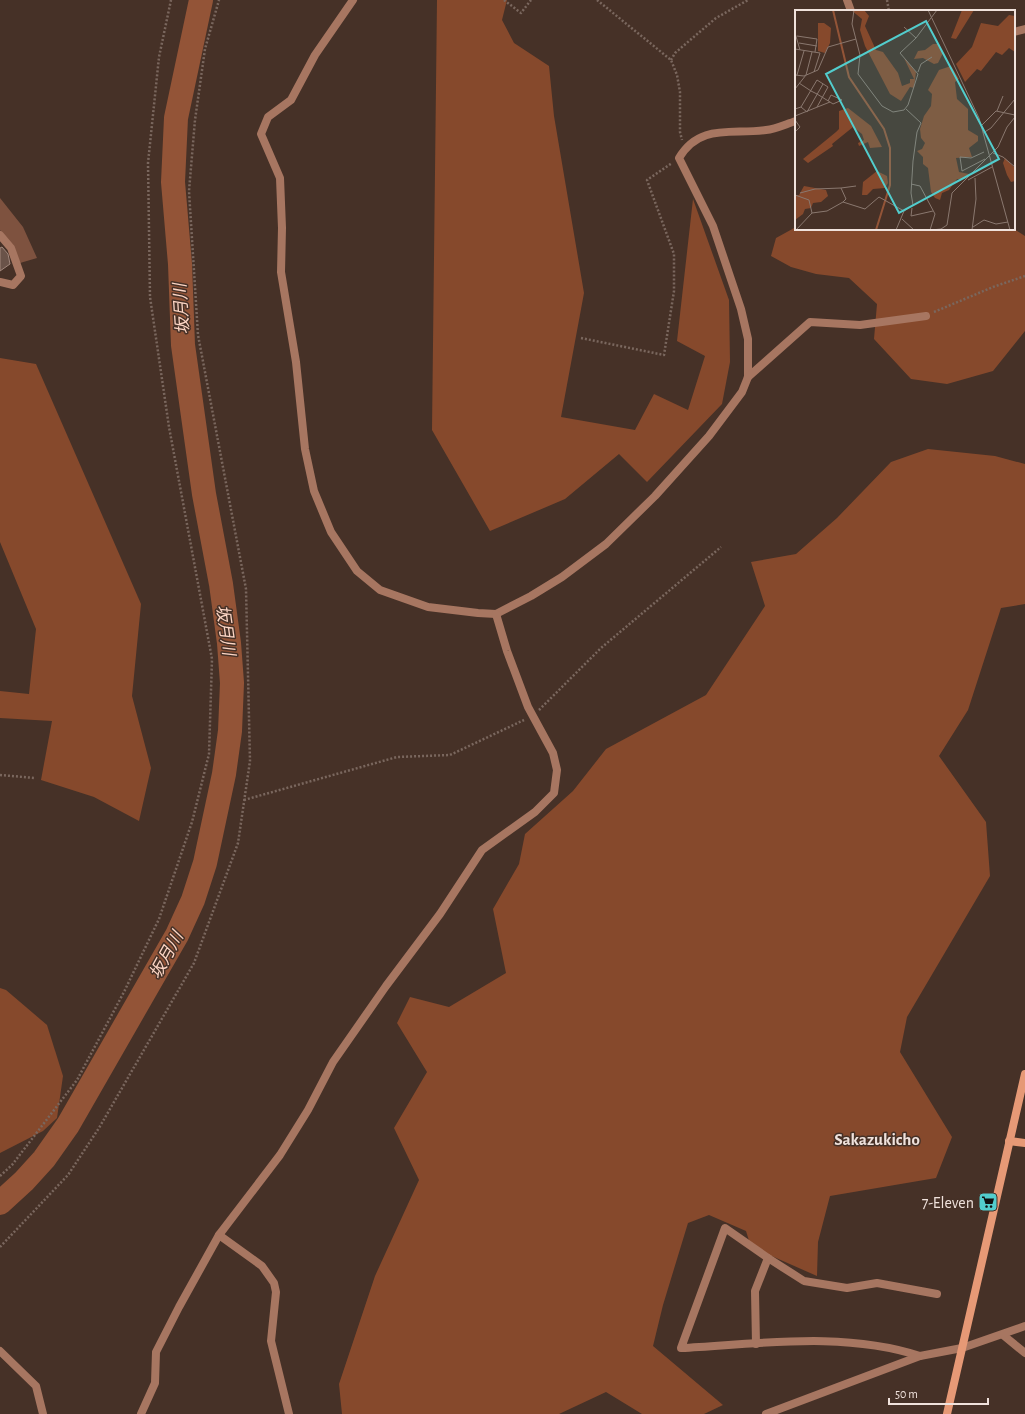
<svg xmlns="http://www.w3.org/2000/svg" width="1025" height="1414" font-family="'Alegreya Sans','Noto Sans JP',sans-serif">
<rect width="100%" height="100%" fill="#463127"/>
<path fill="#7e523f" d="M 0,198 L 23,227 L 37,258 L 20,263 L 11,243 L 0,230 Z"/>
<g fill="#86492c">
<path d="M 437,0 L 507,0 L 502,20 L 514,43 L 549,66 L 554,116 L 584,293 L 561,417 L 635,430 L 654,394 L 688,410 L 705,356 L 677,341 L 693,199 L 729,300 L 730,362 L 722,404 L 647,482 L 619,454 L 565,499 L 490,531 L 432,430 Z"/>
<path d="M 796,227 L 796,229 L 1014,229 L 1025,236 L 1025,331 L 993,371 L 947,384 L 911,379 L 874,339 L 877,304 L 849,278 L 816,274 L 791,267 L 771,256 L 776,238 Z"/>
<path d="M 0,358 L 36,364 L 141,604 L 132,696 L 151,768 L 139,821 L 94,797 L 41,780 L 52,721 L 0,718 L 0,691 L 29,694 L 36,629 L 0,542 Z"/>
<path d="M 928,449 L 995,456 L 1025,464 L 1025,604 L 1001,608 L 968,710 L 939,756 L 986,822 L 990,876 L 907,1017 L 900,1052 L 952,1137 L 936,1178 L 830,1196 L 818,1242 L 817,1276 L 751,1247 L 746,1231 L 709,1215 L 688,1223 L 663,1305 L 653,1346 L 723,1405 L 704,1414 L 642,1414 L 606,1392 L 559,1414 L 342,1414 L 339,1384 L 375,1276 L 419,1180 L 394,1128 L 427,1072 L 397,1023 L 410,997 L 449,1007 L 506,973 L 493,909 L 519,864 L 525,834 L 573,791 L 606,749 L 706,695 L 765,606 L 751,562 L 796,554 L 837,518 L 891,462 Z"/>
<path d="M 0,988 L 6,990 L 47,1025 L 63,1076 L 57,1118 L 43,1131 L 0,1153 Z"/>
</g>
<g fill="none" stroke-linecap="round" stroke-linejoin="round">
<path stroke="#935437" stroke-width="24" d="M 0,1203 L 24,1181 L 44,1159 L 68,1125 L 177,935 L 193,900 L 205,863 L 224,774 L 230,731 L 232,683 L 229,643 L 221,584 L 204,494 L 183,345 L 180,264 L 173,182 L 176,118 L 201,0"/>
</g>
<path fill="#6a5349" stroke="#a1887d" d="M 2,247 L 8,254 L 10,264 L 0,271 L 0,248 Z"/>
<g fill="none" stroke-linecap="round" stroke-linejoin="round">
<g stroke="#7a675e" stroke-width="2.5" stroke-dasharray="2 2" stroke-linecap="butt">
<path d="M 504,0 L 521,13 L 531,0"/>
<path d="M 597,0 L 671,60 L 677,75 L 680,92 L 680,132 L 682,140"/>
<path d="M 887,0 L 889,11"/>
<path d="M 671,60 L 675,53 L 716,18 L 748,0"/>
<path d="M 934,312 L 993,287 L 1025,276"/>
<path d="M 581,338 L 664,355 L 674,291 L 674,254 L 647,180 L 672,163"/>
<path d="M 539,710 L 601,648 L 721,547"/>
<path d="M 0,775 L 35,778"/>
<path d="M 244,800 L 397,757 L 450,755 L 524,720"/>
<path d="M 0,1176 L 12,1165 L 77,1080 L 124,992 L 159,919 L 192,822 L 209,754 L 212,659 L 169,427 L 150,297 L 148,163 L 159,57 L 171,0"/>
<path d="M 0,1247 L 68,1175 L 99,1128 L 194,963 L 238,843 L 250,761 L 246,589 L 198,335 L 189,191 L 195,120 L 205,49 L 219,0"/>
</g>
<g stroke="#a77661" stroke-width="8">
<path d="M 353,0 L 315,55 L 291,100 L 268,117 L 261,134 L 280,178 L 282,228 L 281,272 L 296,362 L 305,449 L 314,491 L 331,532 L 357,571 L 380,590 L 428,607 L 478,613 L 496,614 L 531,596 L 562,577 L 606,544 L 655,496 L 709,436 L 742,392 L 748,377 L 748,339 L 741,309 L 713,226 L 679,158 C 700,123 732,135 766,130 C 776,129 786,124 796,121"/>
<path d="M 847,0 L 851,11"/>
<path d="M 1014,32 L 1025,29"/>
<path d="M 0,235 L 11,248 L 21,276 L 13,285 L 0,282"/>
<path d="M 748,377 L 810,322 L 860,325 L 926,316"/>
<path d="M 219,1235 L 262,1266 L 274,1283 L 276,1292 L 271,1341 L 289,1414"/>
<path d="M 1003,1335 L 1025,1353"/>
<path d="M 756,1344 L 755,1291 L 768,1258"/>
<path d="M 0,1351 L 36,1386 L 43,1414"/>
<path d="M 920,1356 C 844,1331 759,1344 681,1348 L 725,1228 L 768,1258 L 804,1281 L 847,1288 L 877,1283 L 937,1294"/>
<path d="M 141,1414 L 155,1383 L 156,1352 L 179,1307 L 219,1235 L 280,1155 L 308,1110 L 333,1062 L 386,986 L 440,914 L 482,850 L 535,812 L 554,793 L 557,770 L 553,753 L 528,707 L 507,651 L 496,614"/>
<path d="M 766,1414 L 920,1356 L 962,1348 L 1025,1326"/>
</g>
<g stroke="#e69976" stroke-width="8">
<path d="M 1009,1141 L 1025,1143"/>
<path d="M 947,1414 L 1025,1074"/>
</g>
</g>
<defs>
<symbol id="supermarket-square" viewBox="-11 -11 22 22"><rect x="-9" y="-9" width="18" height="18" rx="4" fill="#52cdcd" stroke="#463127"/><path d="M-6-5.5h2.5l.6 2H6L4.5 2H-2.5L-4.4-4H-6ZM-1.5 3.2a1.3 1.3 0 1 0 .1 0ZM3 3.2a1.3 1.3 0 1 0 .1 0Z" fill="#111"/></symbol>
</defs>
<g fill-rule="evenodd">
<use href="#supermarket-square" x="977" y="1191" width="22" height="22"/>
</g>
<g text-anchor="middle" stroke-width="3" stroke-linejoin="round" paint-order="stroke">
<g font-size="16" fill="#f0e2dc" stroke="#463127" text-anchor="end">
<text x="974" y="1208">7-Eleven</text>
</g>
<g font-size="17" font-style="italic" fill="#fdd6c5" stroke="#463127">
<text transform="translate(181 309) rotate(-94)" y="6">坂月川</text>
<text transform="translate(226 630) rotate(82)" y="6">坂月川</text>
<text transform="translate(166 955) rotate(-61)" y="6">坂月川</text>
</g>
<g font-size="17" font-weight="bold" fill="#f0e2dc" stroke="#463127">
<text x="877" y="1145">Sakazukicho</text>
</g>
</g>
<g transform="translate(795 10)">
<rect width="220" height="220" fill="#463127"/>
<path d="M 56,0 L 69,0 L 74,6 L 70,16 L 81,40 L 88,42 L 103,63 L 107,76 L 115,73 L 115,69 L 119,69 L 109,48 L 121,62 L 119,78 L 115,77 L 106,91 L 95,84 L 70,36 L 65,20 L 67,9 ZM 167,0 L 179,0 L 161,29 L 156,28 ZM 214,5 L 220,6 L 220,42 L 214,38 L 207,45 L 201,42 L 186,61 L 182,59 L 170,72 L 161,54 L 177,37 L 186,13 L 203,16 ZM 23,13 L 29,13 L 36,18 L 35,33 L 30,43 L 23,41 ZM 138,34 L 144,34 L 148,43 L 143,53 L 139,54 L 128,48 L 119,49 L 123,41 L 130,40 ZM 156,56 L 164,69 L 160,72 L 162,89 L 173,99 L 173,120 L 183,126 L 183,131 L 174,138 L 177,147 L 161,148 L 164,162 L 174,164 L 170,169 L 162,169 L 154,180 L 147,183 L 145,190 L 140,188 L 136,182 L 133,158 L 128,154 L 128,147 L 122,141 L 127,139 L 130,133 L 126,128 L 125,119 L 129,106 L 136,96 L 137,84 L 133,80 L 144,60 ZM 53,98 L 76,116 L 87,137 L 75,138 L 73,132 L 64,136 L 63,133 L 69,130 L 67,124 L 58,117 L 37,134 L 38,136 L 13,153 L 8,149 L 41,122 L 44,119 L 44,101 ZM 210,148 L 220,158 L 220,171 L 216,172 L 212,165 L 208,153 ZM 82,161 L 92,166 L 93,173 L 90,178 L 78,179 L 72,185 L 67,185 L 68,172 ZM 9,176 L 31,180 L 33,186 L 26,192 L 18,193 L 16,198 L 10,199 L 8,204 L 0,210 L 0,185 L 4,185 Z" fill="#86492c"/>
<path fill="none" stroke="#935437" stroke-width="2" d="M 38,0 L 54,67 L 89,119 L 95,138 L 95,175 L 81,220"/>
<path fill="none" stroke="#8a786f" stroke-width="1" d="M 59,0 L 57,14 L 65,45 L 63,64 L 87,96 L 98,102 L 109,100 L 113,95 L 123,64 L 105,43 L 121,28 L 142,0M 133,0 L 184,108 L 215,220M 109,17 L 121,28M 0,23 L 5,40M 2,26 L 22,29 L 20,42M 4,33 L 22,36M 0,39 L 25,43 L 19,62M 123,62 L 126,54 L 137,47M 0,65 L 9,66 L 23,60 L 33,37 L 61,29M 2,65 L 9,41M 4,73 L 16,81 L 22,84 L 35,92 L 38,94 L 47,90 L 36,85 L 33,91M 0,79 L 11,65 L 17,42M 6,97 L 12,102 L 28,74M 0,99 L 6,97 L 22,70 L 33,77 L 22,97M 202,101 L 208,86M 0,106 L 35,92M 0,110 L 5,117 L 0,122M 186,116 L 201,101 L 220,105M 188,123 L 196,118 L 220,89M 189,142 L 176,148 L 165,147 L 167,161 L 190,149M 198,143 L 208,147 L 220,157M 173,170 L 197,157M 116,174 L 125,176 L 140,204 L 135,220M 46,178 L 61,176M 5,183 L 20,179 L 46,178 L 51,189 L 48,192M 0,185 L 14,190 L 17,203M 117,198 L 116,206 L 138,201M 109,201 L 118,195 L 116,183 L 118,151 L 122,122 L 126,113 L 111,99M 107,209 L 119,220M 178,217 L 189,210 L 201,214 L 213,212M 1,220 L 17,203 L 32,201 L 48,192 L 70,199 L 84,187 L 109,201M 101,220 L 109,201M 136,220 L 146,219 L 152,215 L 157,183 L 203,137 L 212,117 L 220,107M 177,220 L 181,189 L 180,168"/>
<path fill="#52cdcd" fill-opacity="0.15" stroke="#52cdcd" stroke-width="2" d="M 131,11 L 204,149 L 104,203 L 31,64 Z"/>
<rect width="220" height="220" fill="none" stroke="#f0e2dc" stroke-width="2"/>
</g>
<path d="M889 1398v6h99v-6" fill="none" stroke="#f0e2dc" stroke-width="2"/>
<text x="895" y="1398" font-size="12" fill="#f0e2dc" stroke="#463127" stroke-width="3" paint-order="stroke">50 m</text>
</svg>
